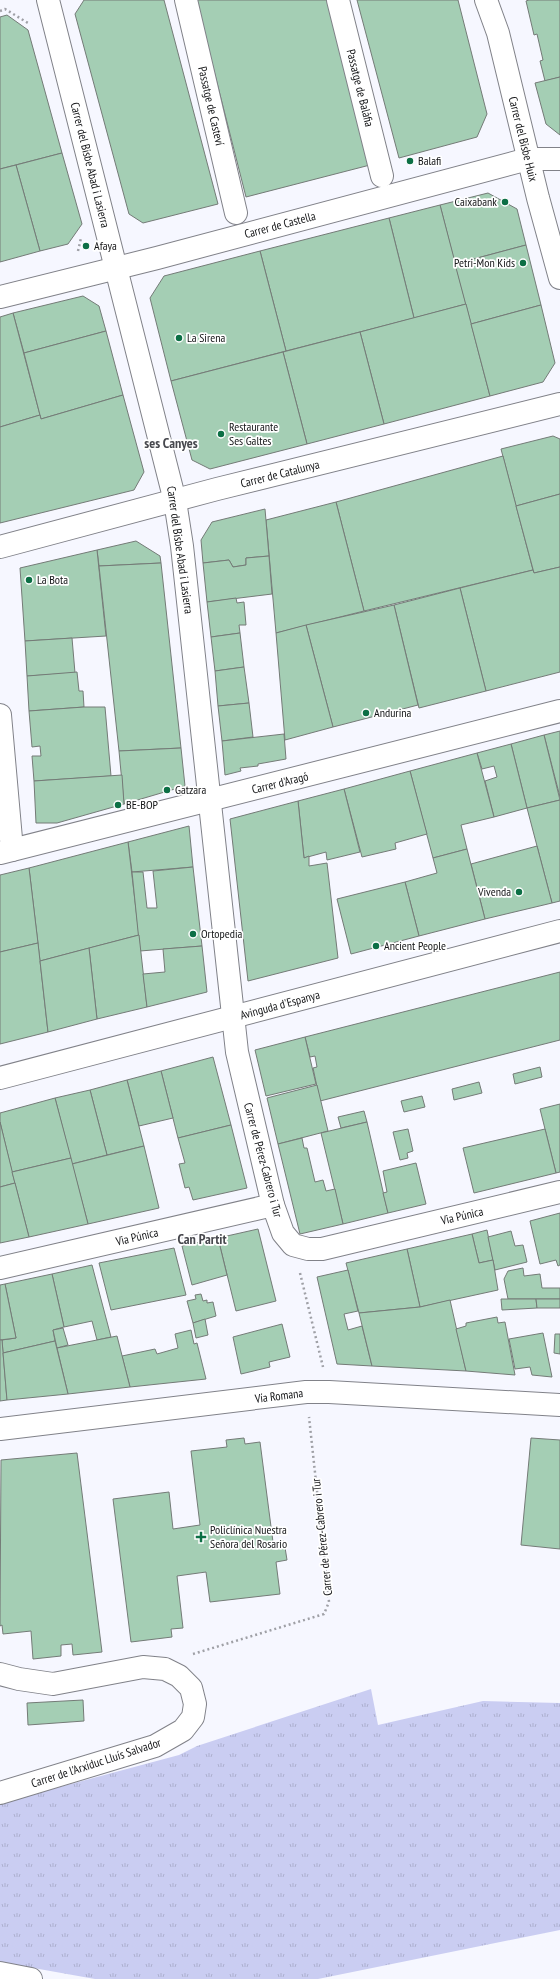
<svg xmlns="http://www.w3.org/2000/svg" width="560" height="1979" font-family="'PT Sans Narrow',sans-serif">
<defs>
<pattern id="grass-tufts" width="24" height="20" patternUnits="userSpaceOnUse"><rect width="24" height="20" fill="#cacdf2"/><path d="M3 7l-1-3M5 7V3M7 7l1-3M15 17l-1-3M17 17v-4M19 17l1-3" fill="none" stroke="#adafcf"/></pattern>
</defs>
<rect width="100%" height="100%" fill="#f6f7ff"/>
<path fill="url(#grass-tufts)" d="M 371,1689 L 378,1725 L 483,1701 L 560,1703 L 560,1930 L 318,1979 L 95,1979 L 0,1962 L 0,1803 L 179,1755 L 197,1746 Z"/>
<g fill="#a4ceb4" stroke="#747b77">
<path d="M 84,0 L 164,0 L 218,204 L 143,223 L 129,214 L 75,14 Z"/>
<path d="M 196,0 L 328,0 L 370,165 L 246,197 Z"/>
<path d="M 357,0 L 458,0 L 487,114 L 477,137 L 399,158 Z"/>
<path d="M 529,0 L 560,0 L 560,77 L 545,81 L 540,61 L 543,60 L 537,34 L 534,35 L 526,1 Z"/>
<path d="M 7,15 L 28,30 L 62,153 L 0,169 L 0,17 Z"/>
<path d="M 560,77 L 560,135 L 546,124 L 535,83 Z"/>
<path d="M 62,153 L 82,224 L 68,244 L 40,251 L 16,165 Z"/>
<path d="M 16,165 L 40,251 L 0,262 L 0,169 Z"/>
<path d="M 488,193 L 517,209 L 526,245 L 455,264 L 440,205 Z"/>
<path d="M 440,205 L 466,304 L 414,318 L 389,218 Z"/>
<path d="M 389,218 L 414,318 L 286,351 L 260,251 Z"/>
<path d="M 526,245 L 541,305 L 471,324 L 455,264 Z"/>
<path d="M 260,251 L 286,351 L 171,381 L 150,298 L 164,276 Z"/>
<path d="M 83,296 L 99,306 L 106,331 L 24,353 L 13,313 Z"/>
<path d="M 466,304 L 490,396 L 384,424 L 360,332 Z"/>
<path d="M 541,305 L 555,363 L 543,382 L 490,396 L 471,324 Z"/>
<path d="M 13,313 L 40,415 L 0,427 L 0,317 Z"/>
<path d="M 106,331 L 123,395 L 41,419 L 24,353 Z"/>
<path d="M 360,332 L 384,424 L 307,444 L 283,352 Z"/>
<path d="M 283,352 L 307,444 L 210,469 L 192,460 L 171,381 Z"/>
<path d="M 123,395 L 144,472 L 134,490 L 0,523 L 0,427 L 40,415 L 41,419 Z"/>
<path d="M 553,436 L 560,439 L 560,494 L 516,506 L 501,449 Z"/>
<path d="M 503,456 L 533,570 L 364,611 L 336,502 Z"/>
<path d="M 560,494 L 560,567 L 534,573 L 516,506 Z"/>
<path d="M 336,502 L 364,611 L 276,633 L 266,520 Z"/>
<path d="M 265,509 L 269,556 L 246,558 L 246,565 L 233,567 L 229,560 L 203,563 L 201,540 L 212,522 Z"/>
<path d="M 136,541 L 160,556 L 161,563 L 99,566 L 97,550 Z"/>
<path d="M 97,550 L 106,636 L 25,641 L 20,568 Z"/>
<path d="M 269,556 L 272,594 L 207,602 L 203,563 L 229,560 L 233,567 L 246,565 L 246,558 Z"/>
<path d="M 161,563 L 181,748 L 119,751 L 99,566 Z"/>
<path d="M 560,567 L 560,672 L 486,691 L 460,588 L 533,570 L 534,573 Z"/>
<path d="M 460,588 L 486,691 L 419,708 L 394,605 Z"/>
<path d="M 236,598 L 237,603 L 244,602 L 246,625 L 239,625 L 240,633 L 211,637 L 207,602 Z"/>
<path d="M 394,605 L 418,705 L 333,727 L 306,625 Z"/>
<path d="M 306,625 L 333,727 L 285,740 L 276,633 Z"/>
<path d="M 240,633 L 244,667 L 215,671 L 211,637 Z"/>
<path d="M 72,638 L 75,673 L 27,676 L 25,641 Z"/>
<path d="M 244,667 L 249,703 L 218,706 L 215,671 Z"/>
<path d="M 77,672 L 79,691 L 83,691 L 84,707 L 29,711 L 27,676 Z"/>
<path d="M 249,703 L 253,737 L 222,741 L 218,706 Z"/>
<path d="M 84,707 L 105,707 L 111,776 L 34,781 L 32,756 L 41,756 L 40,746 L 32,747 L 29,711 Z"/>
<path d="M 560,731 L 560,797 L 544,735 Z"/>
<path d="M 284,734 L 286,759 L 258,764 L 258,766 L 240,768 L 241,771 L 225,775 L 222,741 Z"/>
<path d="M 544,735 L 560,800 L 527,808 L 511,744 Z"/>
<path d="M 511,744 L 527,808 L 494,817 L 485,781 L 497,777 L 494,766 L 482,769 L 477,753 Z"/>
<path d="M 181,748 L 185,786 L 124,804 L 119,751 Z"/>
<path d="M 477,753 L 494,817 L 461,825 L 467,849 L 433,858 L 410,771 Z"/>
<path d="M 410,771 L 427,834 L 395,843 L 396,849 L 362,857 L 344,789 Z"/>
<path d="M 122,775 L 124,804 L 57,823 L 36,823 L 34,781 Z"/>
<path d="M 344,789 L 360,852 L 327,860 L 326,852 L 304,858 L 298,801 Z"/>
<path d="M 560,800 L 560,901 L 552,903 L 527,808 Z"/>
<path d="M 298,801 L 304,858 L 309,856 L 309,866 L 327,863 L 338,958 L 248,981 L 230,819 Z"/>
<path d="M 189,826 L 193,867 L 132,872 L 128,842 Z"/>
<path d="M 128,842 L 139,935 L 40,961 L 29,868 Z"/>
<path d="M 537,846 L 552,903 L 485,919 L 471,864 Z"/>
<path d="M 467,849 L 485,919 L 419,936 L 405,882 L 437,873 L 433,858 Z"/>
<path d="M 193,867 L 202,946 L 140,951 L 132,872 L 143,872 L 147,908 L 157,908 L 153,871 Z"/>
<path d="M 29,868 L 38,943 L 0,952 L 0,875 Z"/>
<path d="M 405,882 L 419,936 L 351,954 L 337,899 Z"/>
<path d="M 139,935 L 147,1007 L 97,1019 L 89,948 Z"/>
<path d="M 38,943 L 48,1032 L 0,1044 L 0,952 Z"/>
<path d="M 202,946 L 207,992 L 147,1007 L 143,974 L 165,972 L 163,949 Z"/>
<path d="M 89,948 L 97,1019 L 48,1032 L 40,961 Z"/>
<path d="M 560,972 L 560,1040 L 320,1101 L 313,1068 L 317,1067 L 315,1056 L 310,1057 L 305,1037 Z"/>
<path d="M 305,1037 L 316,1084 L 266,1096 L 255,1050 Z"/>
<path d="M 213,1057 L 231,1125 L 178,1138 L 161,1071 Z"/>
<path d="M 540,1067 L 542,1077 L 515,1084 L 513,1074 Z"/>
<path d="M 161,1071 L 173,1118 L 139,1126 L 127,1080 Z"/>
<path d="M 127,1080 L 144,1146 L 107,1155 L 90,1090 Z"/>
<path d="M 479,1082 L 482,1093 L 454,1100 L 452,1089 Z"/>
<path d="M 317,1085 L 328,1131 L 278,1144 L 267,1098 Z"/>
<path d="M 90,1090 L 107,1155 L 72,1164 L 55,1098 Z"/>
<path d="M 422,1096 L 425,1107 L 404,1112 L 401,1101 Z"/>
<path d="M 55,1098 L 71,1158 L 12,1172 L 0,1122 L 0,1113 Z"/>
<path d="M 560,1104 L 560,1172 L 556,1173 L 540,1109 Z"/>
<path d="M 364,1111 L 367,1122 L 341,1128 L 338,1117 Z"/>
<path d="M 0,1122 L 15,1183 L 0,1187 Z"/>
<path d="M 367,1122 L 388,1213 L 343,1224 L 321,1133 Z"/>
<path d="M 231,1125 L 247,1188 L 193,1200 L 189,1187 L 185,1188 L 179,1164 L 185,1163 L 178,1138 Z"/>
<path d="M 408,1129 L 413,1151 L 407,1153 L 408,1158 L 400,1160 L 393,1132 Z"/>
<path d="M 545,1129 L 556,1173 L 474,1193 L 463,1148 Z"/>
<path d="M 302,1138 L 304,1148 L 307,1148 L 315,1182 L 323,1180 L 326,1191 L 335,1189 L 343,1224 L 300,1234 L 278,1144 Z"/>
<path d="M 144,1146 L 159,1208 L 88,1224 L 72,1164 Z"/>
<path d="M 71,1158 L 88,1224 L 29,1237 L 12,1172 Z"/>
<path d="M 416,1163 L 426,1204 L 388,1213 L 383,1193 L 387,1192 L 383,1171 Z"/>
<path d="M 15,1183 L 29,1237 L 0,1243 L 0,1187 Z"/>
<path d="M 560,1213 L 560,1265 L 558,1266 L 556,1260 L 540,1264 L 530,1221 Z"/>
<path d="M 258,1229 L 276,1301 L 236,1311 L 218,1238 Z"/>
<path d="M 487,1230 L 493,1260 L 479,1263 L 472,1234 Z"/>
<path d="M 511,1231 L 515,1246 L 523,1245 L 527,1262 L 495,1270 L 488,1237 Z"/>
<path d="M 472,1234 L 479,1263 L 493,1260 L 498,1290 L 420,1307 L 407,1249 Z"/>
<path d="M 218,1238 L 227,1275 L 192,1285 L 182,1246 Z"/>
<path d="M 174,1248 L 186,1295 L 111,1310 L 99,1263 Z"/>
<path d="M 407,1249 L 420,1307 L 359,1313 L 346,1263 Z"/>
<path d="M 92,1265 L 111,1337 L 97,1340 L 92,1321 L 64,1327 L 52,1274 Z"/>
<path d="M 523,1268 L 524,1276 L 540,1274 L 542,1288 L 560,1288 L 560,1299 L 508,1299 L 504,1279 L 508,1271 Z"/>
<path d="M 348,1270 L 358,1311 L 344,1314 L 348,1330 L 362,1326 L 372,1366 L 337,1364 L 317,1277 Z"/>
<path d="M 52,1274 L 64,1327 L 53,1330 L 55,1341 L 3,1353 L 2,1340 L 16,1338 L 5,1284 Z"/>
<path d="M 5,1284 L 16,1338 L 0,1340 L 0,1285 Z"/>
<path d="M 201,1294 L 203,1301 L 207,1300 L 207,1303 L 213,1302 L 216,1316 L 193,1323 L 187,1301 L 196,1299 L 195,1295 Z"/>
<path d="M 501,1299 L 536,1299 L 537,1308 L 502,1310 Z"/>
<path d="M 536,1299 L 560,1299 L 560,1308 L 537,1308 Z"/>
<path d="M 450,1300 L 466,1371 L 372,1366 L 359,1313 L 420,1307 Z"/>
<path d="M 497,1317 L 498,1323 L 505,1322 L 515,1375 L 466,1371 L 456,1329 L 466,1326 L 466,1323 Z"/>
<path d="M 205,1319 L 208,1335 L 196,1338 L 193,1323 Z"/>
<path d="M 282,1324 L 290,1357 L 269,1362 L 270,1367 L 241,1374 L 233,1337 Z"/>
<path d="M 63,1328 L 68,1345 L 57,1348 L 53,1330 Z"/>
<path d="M 191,1330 L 194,1344 L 197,1343 L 206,1379 L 130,1387 L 122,1356 L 155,1349 L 157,1354 L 178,1348 L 175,1334 Z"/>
<path d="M 543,1333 L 552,1377 L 532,1375 L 530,1367 L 515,1369 L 509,1339 Z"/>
<path d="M 555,1334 L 560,1334 L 560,1354 L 554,1353 Z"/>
<path d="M 117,1336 L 130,1387 L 68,1394 L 57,1348 Z"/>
<path d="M 0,1340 L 2,1340 L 7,1400 L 0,1401 Z"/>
<path d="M 55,1341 L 68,1394 L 7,1400 L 3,1353 Z"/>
<path d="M 244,1438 L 245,1444 L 260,1442 L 273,1542 L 284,1541 L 287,1560 L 276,1562 L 280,1594 L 210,1602 L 206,1572 L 177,1576 L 183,1628 L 171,1629 L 172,1637 L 131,1642 L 113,1499 L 169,1492 L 173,1529 L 200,1525 L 191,1451 L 227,1447 L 226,1440 Z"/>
<path d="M 531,1438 L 560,1440 L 560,1549 L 521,1545 Z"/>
<path d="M 77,1453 L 102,1652 L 73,1655 L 72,1644 L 61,1645 L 61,1656 L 33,1659 L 31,1631 L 3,1634 L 2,1625 L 0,1626 L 1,1460 Z"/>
<path d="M 83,1700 L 84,1721 L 28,1725 L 27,1703 Z"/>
</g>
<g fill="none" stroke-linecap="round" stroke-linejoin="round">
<defs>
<g id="pedestrian">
<path d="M 186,0 L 236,213"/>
<path d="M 338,0 L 382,176"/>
<path d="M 528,159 L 560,159"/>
<path d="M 0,715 L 12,850"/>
</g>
<g id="minor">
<path d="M 48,0 L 175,501 L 182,546 L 237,1052 L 273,1205 L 283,1233 L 293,1245 L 308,1249 L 322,1249 L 560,1192"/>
<path d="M 486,0 L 498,33 L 538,198 L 560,278"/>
<path d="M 0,297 L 157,258 L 528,159"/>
<path d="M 0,547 L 217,489 L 560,404"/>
<path d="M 0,853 L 560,711"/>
<path d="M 0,1268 L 273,1205"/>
<path d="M 0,1429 L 306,1392 L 329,1392 L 560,1405"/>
<path d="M 0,1674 L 19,1679 L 53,1684 L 143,1667 L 165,1669 L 179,1676 L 191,1688 L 195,1704 L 193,1717 L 183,1730 L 155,1746 L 0,1793"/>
<path d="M 0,1973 L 31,1979"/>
</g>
<path id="tertiary" d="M 0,1078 L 560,931"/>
</defs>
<use href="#pedestrian" stroke="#818289" stroke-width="24"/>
<use href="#minor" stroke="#818289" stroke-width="24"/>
<use href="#tertiary" stroke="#818289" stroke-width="24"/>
<g stroke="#9fa0a6" stroke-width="2.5" stroke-dasharray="2 3" stroke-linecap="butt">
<path d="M 0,11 L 5,9 L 28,23"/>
<path d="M 78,251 L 81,238"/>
<path d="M 300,1273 L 323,1367"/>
<path d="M 193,1654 L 324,1614 L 329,1602 L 309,1417"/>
</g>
<use href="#pedestrian" stroke="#fff" stroke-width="22"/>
<use href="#minor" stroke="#fff" stroke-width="22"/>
<use href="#tertiary" stroke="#fff" stroke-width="22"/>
</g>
<g fill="#0c6f45" stroke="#fff" stroke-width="1.5">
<circle cx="410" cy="161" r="4"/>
<circle cx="505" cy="202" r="4"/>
<circle cx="86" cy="246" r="4"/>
<circle cx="523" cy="263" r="4"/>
<circle cx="179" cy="338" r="4"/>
<circle cx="221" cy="434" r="4"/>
<circle cx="29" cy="580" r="4"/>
<circle cx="366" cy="713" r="4"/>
<circle cx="167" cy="790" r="4"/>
<circle cx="118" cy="805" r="4"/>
<circle cx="519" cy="892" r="4"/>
<circle cx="193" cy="934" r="4"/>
<circle cx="376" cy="946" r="4"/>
<path d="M199 1531h4v4h4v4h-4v4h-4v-4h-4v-4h4z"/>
</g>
<g text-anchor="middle" stroke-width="3.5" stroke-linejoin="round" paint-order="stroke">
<g font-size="12" fill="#131416" stroke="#fff">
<text transform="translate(360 88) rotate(76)" y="4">Passatge de Balàfia</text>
<text transform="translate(211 106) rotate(77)" y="4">Passatge de Casteví</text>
<text transform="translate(523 139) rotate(76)" y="4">Carrer del Bisbe Huix</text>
<text transform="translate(90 165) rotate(76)" y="4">Carrer del Bisbe Abad i Lasierra</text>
<text transform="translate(280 225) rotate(-15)" y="4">Carrer de Castella</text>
<text transform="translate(280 474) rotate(-14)" y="4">Carrer de Catalunya</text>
<text transform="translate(180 550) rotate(82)" y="4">Carrer del Bisbe Abad i Lasierra</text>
<text transform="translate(280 783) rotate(-14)" y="4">Carrer d'Aragó</text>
<text transform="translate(280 1005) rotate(-15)" y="4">Avinguda d'Espanya</text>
<text transform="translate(263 1160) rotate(75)" y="4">Carrer de Pérez-Cabrero i Tur</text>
<text transform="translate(462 1216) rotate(-13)" y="4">Via Púnica</text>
<text transform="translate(137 1237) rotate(-13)" y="4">Via Púnica</text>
<text transform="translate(279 1396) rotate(-7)" y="4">Vía Romana</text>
<text transform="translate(322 1537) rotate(-96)" y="4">Carrer de Pérez-Cabrero i Tur</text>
<text transform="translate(96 1763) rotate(-18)" y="4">Carrer de l'Arxiduc Lluís Salvador</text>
</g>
<g font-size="12" fill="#131416" stroke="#fff" text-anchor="start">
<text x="418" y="165">Balafi</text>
<text x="497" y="206" text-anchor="end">Caixabank</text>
<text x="94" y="250">Afaya</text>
<text x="515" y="267" text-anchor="end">Petri-Mon Kids</text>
<text x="187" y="342">La Sirena</text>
<text x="229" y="431">Restaurante<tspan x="229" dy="14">Ses Galtes</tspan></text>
<text x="37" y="584">La Bota</text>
<text x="374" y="717">Andurina</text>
<text x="175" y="794">Gatzara</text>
<text x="126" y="809">BE-BOP</text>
<text x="511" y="896" text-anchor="end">Vivenda</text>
<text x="201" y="938">Ortopedia</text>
<text x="384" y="950">Ancient People</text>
<text x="210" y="1534">Policlínica Nuestra<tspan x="210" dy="14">Señora del Rosario</tspan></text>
</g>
<g font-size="14" font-weight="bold" fill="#47484e" stroke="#fff">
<text x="171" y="448">ses Canyes</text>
<text x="202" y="1244">Can Partit</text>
</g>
</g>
</svg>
